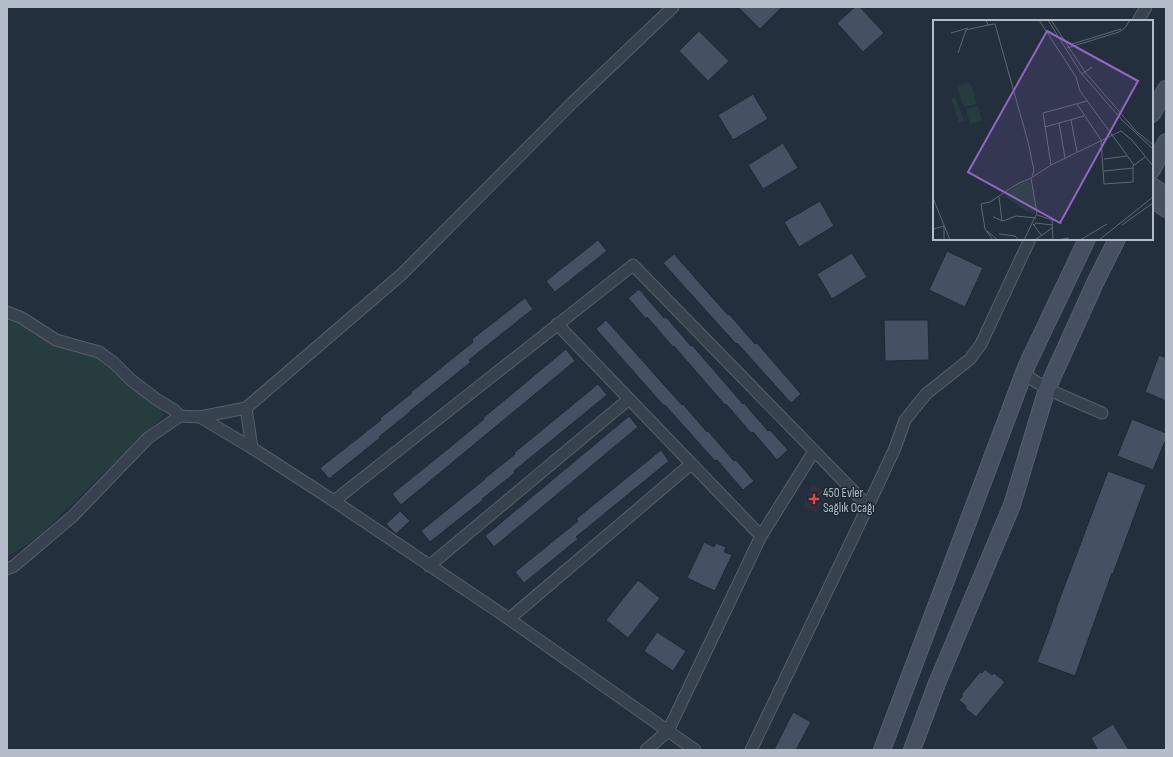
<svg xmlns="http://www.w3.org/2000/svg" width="1173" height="757" font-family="'Sofia Sans Condensed',sans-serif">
<rect width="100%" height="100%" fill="#242f3e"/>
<path fill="#32303f" d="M 812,485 L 825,491 L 816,512 L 803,507 Z"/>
<path fill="#263c3f" d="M 7,318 L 90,353 L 105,363 L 129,385 L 161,408 L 164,415 L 38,537 L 7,557 Z"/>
<g fill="#455162" stroke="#1f2835">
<path d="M 738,7 L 782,7 L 760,29 Z"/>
<path d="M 855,7 L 860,7 L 884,33 L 863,52 L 837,23 Z"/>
<path d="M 699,31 L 729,61 L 708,81 L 679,51 Z"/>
<path d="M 753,94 L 768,119 L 733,140 L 718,115 Z"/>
<path d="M 783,143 L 798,168 L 763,189 L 748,165 Z"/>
<path d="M 820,201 L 834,226 L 799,247 L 784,222 Z"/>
<path d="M 598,240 L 607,251 L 555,292 L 546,281 Z"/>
<path d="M 947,251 L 983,268 L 965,307 L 929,290 Z"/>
<path d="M 852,253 L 867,277 L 832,299 L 817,274 Z"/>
<path d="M 674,254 L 728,315 L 729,314 L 755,344 L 757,343 L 801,394 L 791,403 L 737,343 L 736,344 L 663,263 Z"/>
<path d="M 639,289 L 664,318 L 666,317 L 691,346 L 692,345 L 743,404 L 744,403 L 768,431 L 770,430 L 788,450 L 777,460 L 753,432 L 751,433 L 726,404 L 725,405 L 674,346 L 673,347 L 647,317 L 646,319 L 628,298 Z"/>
<path d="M 525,298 L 533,309 L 469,360 L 471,362 L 410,411 L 410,412 L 379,437 L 380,438 L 329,479 L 320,468 L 381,420 L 380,418 L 412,393 L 411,392 L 473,342 L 472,339 Z"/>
<path d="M 606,320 L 682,405 L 683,404 L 707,432 L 708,431 L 734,461 L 736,460 L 754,481 L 743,490 L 717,460 L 715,461 L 665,405 L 664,406 L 596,329 Z"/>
<path d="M 884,320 L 928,320 L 929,360 L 885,361 Z"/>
<path d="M 566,349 L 575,361 L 401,505 L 392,494 L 454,444 L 484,419 L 483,418 Z"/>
<path d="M 1159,355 L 1166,358 L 1166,401 L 1145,392 Z"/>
<path d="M 598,384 L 607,395 L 514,471 L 515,473 L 482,499 L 483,500 L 430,542 L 421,531 L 485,479 L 484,479 L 515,454 L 514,453 Z"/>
<path d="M 629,416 L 638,427 L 494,547 L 485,536 Z"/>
<path d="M 1132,419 L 1166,433 L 1166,439 L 1153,470 L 1117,456 Z"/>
<path d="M 661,450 L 669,461 L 576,537 L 578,539 L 524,583 L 515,572 L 578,521 L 576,519 Z"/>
<path d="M 1108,471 L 1146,485 L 1113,574 L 1112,573 L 1075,676 L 1037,662 L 1056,611 L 1055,611 Z"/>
<path d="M 400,511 L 410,521 L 396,534 L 386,524 Z"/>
<path d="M 704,542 L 714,547 L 716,543 L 726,547 L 724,552 L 732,555 L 715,591 L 687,578 Z"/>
<path d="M 638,580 L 660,598 L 628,638 L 606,620 Z"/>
<path d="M 657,632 L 686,651 L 673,671 L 644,651 Z"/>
<path d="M 985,669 L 992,675 L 994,673 L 1005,682 L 976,717 L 965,708 L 966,706 L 959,700 L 963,696 L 961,695 L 980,672 L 982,673 Z"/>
<path d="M 793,712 L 811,722 L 796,750 L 774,750 Z"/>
<path d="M 1113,724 L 1129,750 L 1098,750 L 1091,738 Z"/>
</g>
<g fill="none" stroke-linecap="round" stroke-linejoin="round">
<defs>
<g id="street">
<path d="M 1138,21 L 1146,7"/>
<path d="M 7,312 L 22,318 L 56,340 L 99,352 L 114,363 L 131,380 L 156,399 L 174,410 L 180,416"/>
<path d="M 557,324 L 761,536"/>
<path d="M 1024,374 L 1047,389 L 1102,413"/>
<path d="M 246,408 L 252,448"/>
<path d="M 200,417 L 246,408 L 402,274 L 572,103 L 673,7"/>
<path d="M 429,566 L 629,399"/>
<path d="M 7,569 L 14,566 L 73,516 L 148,438 L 180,416 L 200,417 L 252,448 L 334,501"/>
<path d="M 509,619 L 691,464"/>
<path d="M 646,750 L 668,731 L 761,536 L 814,451"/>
<path d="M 695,750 L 509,619 L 334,501 L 633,265 L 868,506"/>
<path d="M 751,750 L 868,506 L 895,448 L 905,420 L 926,394 L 970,359 L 981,344 L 1030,239"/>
</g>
<g id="secondary">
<path d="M 1152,114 L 1166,89"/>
<path d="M 1152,170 L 1166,142"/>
<path d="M 1152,186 L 1166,195"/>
<path d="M 1152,199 L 1166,209"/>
<path d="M 882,750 L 1027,365 L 1087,239"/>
<path d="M 912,750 L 937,683 L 1012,505 L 1047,389 L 1095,283 L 1117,239"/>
</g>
</defs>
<use href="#street" stroke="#565f6c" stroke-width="13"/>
<use href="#secondary" stroke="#565f6c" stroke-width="18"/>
<use href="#street" stroke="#38414e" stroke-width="11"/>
<use href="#secondary" stroke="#465061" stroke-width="16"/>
</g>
<path fill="#e0444e" stroke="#1d2633" stroke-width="1.5" d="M812 493h4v4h4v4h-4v4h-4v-4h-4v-4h4z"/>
<g text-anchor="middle" stroke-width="3" stroke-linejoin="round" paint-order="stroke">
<g font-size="13" fill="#b4bcc9" stroke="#1d2633" text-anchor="start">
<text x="823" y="497">450 Evler<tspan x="823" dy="15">Sağlık Ocağı</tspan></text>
</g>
</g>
<g transform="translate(933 20)">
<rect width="220" height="220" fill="#242f3e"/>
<path d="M 34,62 L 39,66 L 43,82 L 43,84 L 31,87 L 24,68 ZM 22,77 L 31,101 L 26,102 L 18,79 ZM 45,86 L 49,100 L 37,104 L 33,89 ZM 96,160 L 103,183 L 102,194 L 93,191 L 71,176 L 84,165 Z" fill="#263c3f"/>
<path fill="none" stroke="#5e6776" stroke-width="1" d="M 53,0 L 55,5 L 62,4 L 95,122 L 101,150 L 99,156M 106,0 L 143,57 L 147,71 L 201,145M 115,0 L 148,53 L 189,100 L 220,129M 118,0 L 152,52 L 203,111 L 220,125M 18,13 L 35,8M 139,24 L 188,9M 134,28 L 186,12 L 192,8 L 197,0M 25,33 L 33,10 L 55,5M 149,54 L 159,47M 154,81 L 110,93 L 118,145 L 188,111 L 199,120 L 220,146M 144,84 L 168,120 L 171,164 L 200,162 L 200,146 L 212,137M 138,100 L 144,132M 126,103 L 132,138M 112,107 L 151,96M 171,139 L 194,136M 171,151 L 200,148M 66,177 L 69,201M 0,178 L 17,220M 104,195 L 129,203M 60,197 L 70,201 L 83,196 L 103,198M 119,198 L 120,220M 100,204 L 108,215M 101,205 L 103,203 L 119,205M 189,205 L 220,183M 0,209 L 11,206 L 11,220M 54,211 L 65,220M 66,214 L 82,216 L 86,220M 60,220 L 52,209 L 48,184 L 57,182 L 84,164 L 98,158M 91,220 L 104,193 L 98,158 L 118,145M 102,220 L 119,208M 123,220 L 136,218M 147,220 L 174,204M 166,220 L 220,177"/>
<path fill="#9266c3" fill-opacity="0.15" stroke="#9266c3" stroke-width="2" d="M 114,11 L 205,61 L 127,203 L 35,152 Z"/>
<rect width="220" height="220" fill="none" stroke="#b4bcc9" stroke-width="2"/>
</g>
<rect width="1173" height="757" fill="none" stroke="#b4bcc9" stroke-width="16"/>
</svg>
